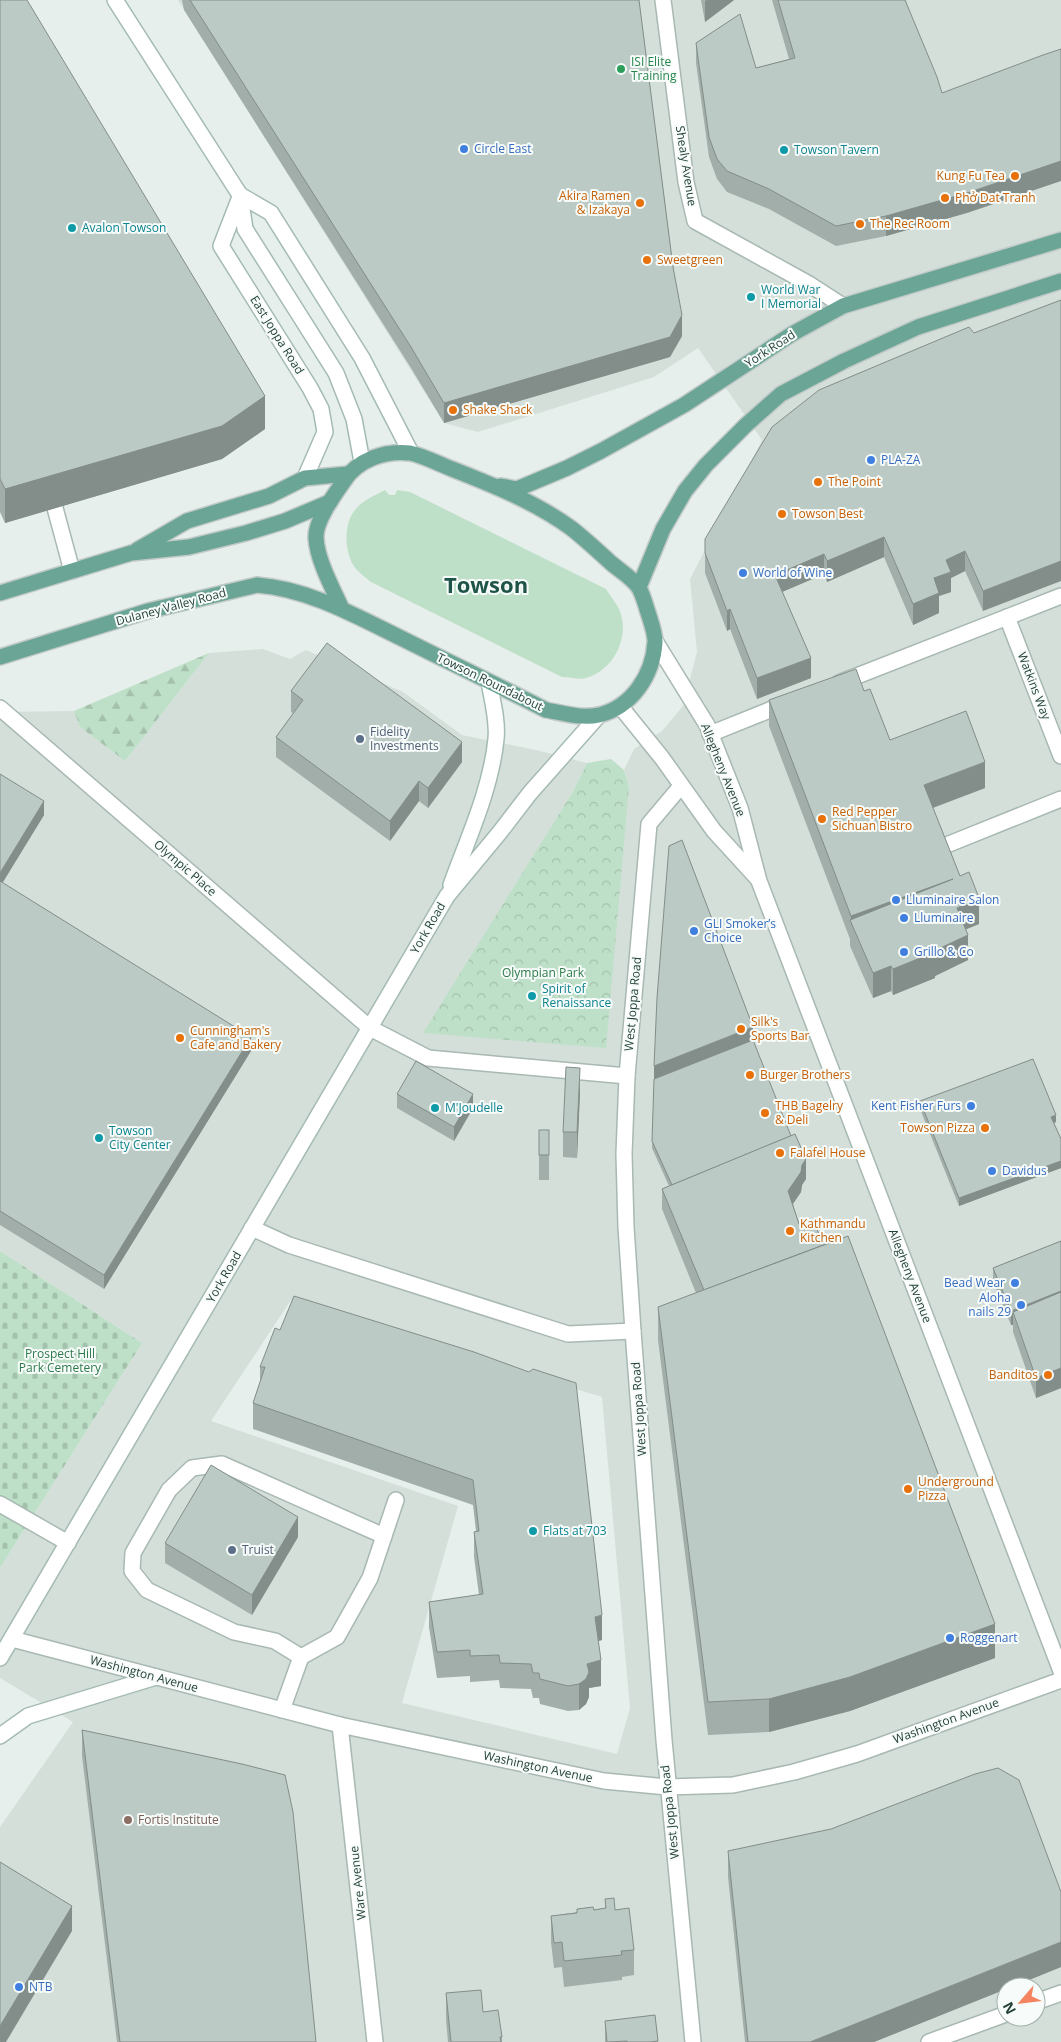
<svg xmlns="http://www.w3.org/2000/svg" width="1061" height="2042" font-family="'Open Sans',sans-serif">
<defs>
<pattern id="forest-firs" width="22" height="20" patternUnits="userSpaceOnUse" patternTransform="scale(1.25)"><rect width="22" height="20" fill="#bfe0c8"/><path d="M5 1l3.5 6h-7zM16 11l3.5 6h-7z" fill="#a4c1ad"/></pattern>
<pattern id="cemetery-stones" width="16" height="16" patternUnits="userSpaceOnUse" patternTransform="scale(1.25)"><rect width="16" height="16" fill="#bfe0c8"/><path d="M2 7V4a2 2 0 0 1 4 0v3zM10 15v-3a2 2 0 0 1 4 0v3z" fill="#a4c1ad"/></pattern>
<pattern id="park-crowns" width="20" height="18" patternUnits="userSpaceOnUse" patternTransform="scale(1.25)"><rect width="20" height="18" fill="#bfe0c8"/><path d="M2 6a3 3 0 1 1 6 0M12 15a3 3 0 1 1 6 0" fill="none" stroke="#a4c1ad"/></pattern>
</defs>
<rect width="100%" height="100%" fill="#e6efeb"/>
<path fill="#d4dfda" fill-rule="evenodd" d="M 178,0 L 1061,0 L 1061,2042 L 0,2042 L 0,1827 L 73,1722 L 0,1678 L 0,1568 L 142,1343 L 0,1251 L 0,712 L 74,711 L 80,727 L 125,761 L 209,653 L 263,649 L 290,659 L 306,650 L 403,692 L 462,735 L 536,750 L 587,763 L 572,793 L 424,1033 L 629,787 L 624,770 L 634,749 L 662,731 L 683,706 L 697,652 L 690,579 L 762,440 L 698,348 L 654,377 L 478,432 L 444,423 ZM 291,1300 L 317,1311 L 602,1397 L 630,1708 L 617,1754 L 402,1703 L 458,1506 L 211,1421 ZM 1006,1987 L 1036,1987 L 1036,2017 L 1006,2017 Z"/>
<path fill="#bfe0c8" d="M 385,490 L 389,495 L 395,495 L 397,490 L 410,492 L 606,589 C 610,596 616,602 619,609 C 631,636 614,670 586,678 C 579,680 569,677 562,677 L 371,582 C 366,578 361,574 356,569 C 344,555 343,524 355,510 C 363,500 374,496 385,490 Z"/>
<path fill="url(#forest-firs)" d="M 209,653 L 125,761 L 80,727 L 74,711 Z"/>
<path fill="url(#cemetery-stones)" d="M 0,1251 L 142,1343 L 0,1568 Z"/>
<path fill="url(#park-crowns)" d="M 611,759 L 624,770 L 629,787 L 606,1048 L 423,1033 L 572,793 L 587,763 Z"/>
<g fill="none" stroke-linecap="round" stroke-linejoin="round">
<defs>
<g id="service">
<path d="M 55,508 L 72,571"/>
<path d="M 1007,617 L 1061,756"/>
<path d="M 839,683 L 1061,596"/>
<path d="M 710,734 L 787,703"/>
<path d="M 949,844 L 1061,799"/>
<path d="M 370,1028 L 428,1058 L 627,1076"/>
<path d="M 252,1228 L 289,1245 L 568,1334 L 633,1331"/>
<path d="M 0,1504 L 68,1543"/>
<path d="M 301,1657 L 275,1641 L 234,1632 L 147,1590 L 132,1571 L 133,1553 L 169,1490 L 192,1468 L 222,1464 L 384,1536"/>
<path d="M 282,1710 L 301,1657 L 337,1637 L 370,1578 L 396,1500"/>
<path d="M 1036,2002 L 1061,1993"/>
<path d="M 929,2042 L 1006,2014"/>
</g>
<g id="minor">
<path d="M 663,0 L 686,182 L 695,221 L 809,284 L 843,306"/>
<path d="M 655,641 L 707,725 L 740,808 L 759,881 L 1061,1671"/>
<path d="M 620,706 L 662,758 L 714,831 L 757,878"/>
<path d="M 0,708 L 370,1028"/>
<path d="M 681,786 L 649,824 L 627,1076 L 624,1154 L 626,1227 L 633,1331 L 664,1740 L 693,2042"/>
<path d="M 12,1639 L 340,1725 L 604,1781 L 667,1787 L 733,1785 L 794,1772 L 857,1754 L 1061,1680"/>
<path d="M 340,1725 L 375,2042"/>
</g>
<g id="secondary">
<path d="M 115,0 L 240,195 L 245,229 L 336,373 L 354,419 L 362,462"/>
<path d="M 240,195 L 271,213 L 362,358 L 411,453"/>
<path d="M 240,197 L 221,246 L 310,388 L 321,409 L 325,432 L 305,478"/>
<path d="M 451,885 C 468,838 491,789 496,739 C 498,721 492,699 489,682"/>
<path d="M 0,1658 L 447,896 L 500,832 L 530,793 L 599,715"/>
<path d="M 0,1736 L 28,1716 L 156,1677"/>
</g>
<g id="primary">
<path d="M 501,486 L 517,489 L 567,468 L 601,451 L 684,405 L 792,334 L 843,306 L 1061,240"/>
<path d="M 137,550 L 187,521 L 269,496 L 305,478 L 348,474"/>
<path d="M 639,587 L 663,529 L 685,491 L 706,465 L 746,425 L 781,394 L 844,361 L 918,327 L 1061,281"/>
<path d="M 0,593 L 131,553 L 189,547 L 246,533 L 285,521 L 330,502"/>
<path d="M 0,657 L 148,611 L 257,585 C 309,589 356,616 403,639 C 451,663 499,686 546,710 C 563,713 582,719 599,715 C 632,707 653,675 655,642 C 655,630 649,617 646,606 C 644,600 642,593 639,588 C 633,578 619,570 611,563 C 598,551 585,539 571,528 C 535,502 493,485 452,469 C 439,464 424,456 410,453 C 385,450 357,460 344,481 C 334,495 315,521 316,538 C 317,560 333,589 342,609"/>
</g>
</defs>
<use href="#service" stroke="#a8b8b2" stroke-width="18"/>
<use href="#minor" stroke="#a8b8b2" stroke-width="18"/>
<use href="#secondary" stroke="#a4bbb3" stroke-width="18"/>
<use href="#primary" stroke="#c2cac8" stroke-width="18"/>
<use href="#service" stroke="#fff" stroke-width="15"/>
<use href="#minor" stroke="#fff" stroke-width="15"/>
<use href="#secondary" stroke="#fff" stroke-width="15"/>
<use href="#primary" stroke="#6aa596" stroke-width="15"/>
</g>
<g fill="#a1aea9">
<path d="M 0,0 L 265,429 L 222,459 L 5,523 L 0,512 Z"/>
<path d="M 182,0 L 639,0 L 682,336 L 670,357 L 444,423 L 411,368 L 184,10 Z"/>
<path d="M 701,0 L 734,0 L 705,22 Z"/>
<path d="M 772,0 L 905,0 L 970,212 L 886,236 L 836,246 L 769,209 L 727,192 L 717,179 L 709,157 L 696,63 L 696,43 L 756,68 L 789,59 Z"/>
<path d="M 1061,300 L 983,611 L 965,571 L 951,578 L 951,592 L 939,596 L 939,613 L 913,625 L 884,557 L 827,582 L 824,574 L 782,592 L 811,678 L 757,699 L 730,629 L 727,631 L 705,573 L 705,539 L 974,333 Z"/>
<path d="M 291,691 L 462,762 L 428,808 L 419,801 L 390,841 L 276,757 L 276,737 L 293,713 L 291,712 Z"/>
<path d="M 864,691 L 890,740 L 985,788 L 933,808 L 960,876 L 979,924 L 966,929 L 968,960 L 935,976 L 935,978 L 893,995 L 891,991 L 873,998 L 850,946 L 850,939 L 769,726 L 769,700 Z"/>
<path d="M 0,774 L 44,815 L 2,883 L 251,1051 L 104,1289 L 0,1225 Z"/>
<path d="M 753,1040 L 806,1179 L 802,1185 L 801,1192 L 793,1204 L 799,1224 L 995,1658 L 850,1711 L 769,1732 L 708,1735 L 658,1340 L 658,1307 L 696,1293 L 662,1209 L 662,1189 L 669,1186 L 652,1148 L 654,1079 Z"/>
<path d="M 580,1093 L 577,1158 L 563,1157 L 563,1132 Z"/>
<path d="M 397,1094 L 473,1108 L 454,1141 L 397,1108 Z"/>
<path d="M 920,1101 L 1056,1122 L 1054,1123 L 1061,1139 L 1061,1168 L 959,1206 L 920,1109 Z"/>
<rect x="539" y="1130" width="10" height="50"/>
<path d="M 1061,1241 L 1061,1388 L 1036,1398 L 1013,1332 L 1013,1325 L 1011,1325 L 993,1282 L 993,1268 Z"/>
<path d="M 280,1330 L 474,1352 L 602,1640 L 598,1641 L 601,1686 L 589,1688 L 589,1697 L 586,1704 L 579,1710 L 568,1711 L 540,1704 L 539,1698 L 533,1698 L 531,1689 L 500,1688 L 499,1680 L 470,1682 L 470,1676 L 437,1678 L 429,1627 L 429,1602 L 479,1595 L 474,1557 L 474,1532 L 476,1531 L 473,1505 L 253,1429 L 253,1403 L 260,1382 L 260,1367 Z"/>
<path d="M 298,1537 L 252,1615 L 165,1563 L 165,1543 Z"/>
<path d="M 82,1730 L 316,2042 L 117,2042 L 82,1756 Z"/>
<path d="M 728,1851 L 1061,1967 L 1012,1987 L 1006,1987 L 1006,1989 L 874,2042 L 745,2042 L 728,1877 Z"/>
<path d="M 605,1899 L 615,1910 L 634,1950 L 634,1975 L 622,1977 L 622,1980 L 564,1987 L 562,1967 L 554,1968 L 551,1942 L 551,1916 L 605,1908 Z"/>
<path d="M 446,1993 L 483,2012 L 502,2037 L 502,2042 L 448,2042 L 446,2019 Z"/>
<path d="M 655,2015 L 658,2042 L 605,2042 L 605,2021 Z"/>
</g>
<g fill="#838d89">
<path d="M 707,0 L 734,0 L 705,22 L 705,1 Z"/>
<path d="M 1061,161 L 1061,181 L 970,212 L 886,236 L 886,216 Z"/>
<path d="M 682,315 L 682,336 L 670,357 L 444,423 L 444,403 Z"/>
<path d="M 265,396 L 265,429 L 222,459 L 5,523 L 5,489 Z"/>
<path d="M 884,537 L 884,557 L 827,582 L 827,561 Z"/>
<path d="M 965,551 L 965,571 L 951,578 L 951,592 L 939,596 L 939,613 L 913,625 L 913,604 L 946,560 Z"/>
<path d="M 824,554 L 824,574 L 775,595 L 775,575 Z"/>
<path d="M 1061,561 L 1061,581 L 983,611 L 983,591 Z"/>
<path d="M 730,609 L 730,629 L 727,631 L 727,611 Z"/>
<path d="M 811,658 L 811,678 L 757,699 L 757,678 Z"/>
<path d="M 462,742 L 462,762 L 428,808 L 428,788 Z"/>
<path d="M 985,762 L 985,788 L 924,811 L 924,785 Z"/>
<path d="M 419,781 L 419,801 L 390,841 L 390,821 Z"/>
<path d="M 44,801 L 44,815 L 0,887 L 0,873 Z"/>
<path d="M 953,879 L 851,923 L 851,916 Z"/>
<path d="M 979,898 L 979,924 L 957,933 L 957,908 Z"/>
<path d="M 968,935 L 968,960 L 935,976 L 935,978 L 893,995 L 893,969 Z"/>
<path d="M 891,966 L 891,991 L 873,998 L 873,973 Z"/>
<path d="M 753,1027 L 753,1047 L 654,1086 L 654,1066 Z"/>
<path d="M 251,1037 L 251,1051 L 104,1289 L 104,1275 Z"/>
<path d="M 580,1068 L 580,1093 L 577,1158 L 577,1132 Z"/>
<path d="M 473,1094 L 473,1108 L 454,1141 L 454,1127 Z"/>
<path d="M 1056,1115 L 1056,1122 L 1051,1124 L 1051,1117 Z"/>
<path d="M 806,1159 L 806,1179 L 802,1185 L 801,1192 L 788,1211 L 788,1191 L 802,1165 Z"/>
<path d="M 1061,1161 L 1061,1168 L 959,1206 L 959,1198 Z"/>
<path d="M 1061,1291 L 1061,1305 L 1013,1312 L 1013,1325 L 1011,1325 L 1011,1311 Z"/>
<path d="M 1061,1368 L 1061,1388 L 1036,1398 L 1036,1378 Z"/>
<path d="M 298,1517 L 298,1537 L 252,1615 L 252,1595 Z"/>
<path d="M 602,1615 L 602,1640 L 595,1642 L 595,1617 Z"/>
<path d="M 995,1624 L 995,1658 L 850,1711 L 769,1732 L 769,1699 Z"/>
<path d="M 601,1660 L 601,1686 L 589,1688 L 589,1697 L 586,1704 L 579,1710 L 579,1684 L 587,1664 Z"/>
<path d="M 72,1906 L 72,1931 L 6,2042 L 0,2042 L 0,2026 Z"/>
<path d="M 1061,1942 L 1061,1967 L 1012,1987 L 1006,1987 L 1006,1989 L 874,2042 L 810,2042 Z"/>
</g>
<g fill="#bbcac4" stroke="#838d89">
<path d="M 0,0 L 27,0 L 265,396 L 222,426 L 5,489 L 0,479 Z"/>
<path d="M 190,0 L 639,0 L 673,267 L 682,315 L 670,337 L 444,403 L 411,347 Z"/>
<path d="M 778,0 L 905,0 L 937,77 L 942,93 L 1043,55 L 1061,49 L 1061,161 L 970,192 L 886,216 L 836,226 L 769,189 L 727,171 L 717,159 L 709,137 L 696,43 L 740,14 L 756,68 L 795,58 Z"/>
<path d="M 1061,300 L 1061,561 L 983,591 L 965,551 L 946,560 L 951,572 L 934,578 L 939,593 L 913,604 L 884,537 L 827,561 L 824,554 L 775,575 L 811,658 L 757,678 L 730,609 L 727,611 L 705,553 L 705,539 L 772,427 L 819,390 L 969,327 L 974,333 Z"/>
<path d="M 327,643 L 462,742 L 428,788 L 419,781 L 390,821 L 276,737 L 303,700 L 291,691 Z"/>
<path d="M 856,669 L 864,691 L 870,689 L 890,740 L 966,711 L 985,762 L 924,785 L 960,876 L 969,872 L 979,898 L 957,908 L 968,935 L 934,951 L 935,952 L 893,969 L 891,966 L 873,973 L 850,920 L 953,879 L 851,916 L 769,700 Z"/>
<path d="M 0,774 L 44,801 L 0,873 Z"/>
<path d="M 682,840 L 753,1027 L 654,1066 L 657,998 L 669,846 Z"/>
<path d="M 0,881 L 251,1037 L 104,1275 L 0,1211 Z"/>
<path d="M 753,1040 L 791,1136 L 672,1185 L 652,1141 L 654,1079 Z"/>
<path d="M 1033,1059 L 1056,1115 L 1051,1117 L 1061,1139 L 1061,1161 L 959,1198 L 920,1101 Z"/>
<path d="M 416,1061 L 473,1094 L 454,1127 L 397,1094 Z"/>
<path d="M 566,1067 L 580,1068 L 577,1132 L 563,1132 Z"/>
<rect x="539" y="1130" width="10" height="25"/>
<path d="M 795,1134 L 806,1159 L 802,1165 L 801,1172 L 788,1191 L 799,1224 L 817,1229 L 822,1243 L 838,1238 L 839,1239 L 704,1290 L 662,1189 Z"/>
<path d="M 848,1236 L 995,1624 L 850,1677 L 769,1699 L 708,1702 L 658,1307 Z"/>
<path d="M 1061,1241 L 1061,1291 L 1011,1311 L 993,1268 Z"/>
<path d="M 1061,1292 L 1061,1368 L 1036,1378 L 1013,1312 Z"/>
<path d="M 294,1296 L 474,1352 L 529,1372 L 533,1369 L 576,1383 L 602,1615 L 595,1617 L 601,1660 L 587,1664 L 589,1672 L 586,1679 L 579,1684 L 568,1686 L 540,1679 L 539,1673 L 533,1673 L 531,1664 L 500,1663 L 499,1655 L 470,1656 L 470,1650 L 437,1652 L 429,1602 L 483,1594 L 474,1532 L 479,1531 L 473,1480 L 253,1403 L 265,1367 L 260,1367 L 275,1328 L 280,1330 Z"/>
<path d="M 211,1465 L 298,1517 L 252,1595 L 165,1543 Z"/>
<path d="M 82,1730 L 242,1764 L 285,1775 L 293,1812 L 316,2042 L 120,2042 Z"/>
<path d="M 998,1768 L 1019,1780 L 1061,1892 L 1061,1942 L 810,2042 L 748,2042 L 728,1851 L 831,1829 L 975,1774 Z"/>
<path d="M 0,1862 L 72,1906 L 0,2026 Z"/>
<path d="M 614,1898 L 615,1910 L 629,1908 L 634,1950 L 621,1951 L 622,1955 L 564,1961 L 562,1942 L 554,1943 L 551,1916 L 577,1913 L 577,1909 L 593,1907 L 594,1910 L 606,1908 L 605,1899 Z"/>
<path d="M 481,1990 L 483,2012 L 498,2010 L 502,2037 L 500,2037 L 501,2042 L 451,2042 L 446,1993 Z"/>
<path d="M 655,2015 L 658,2041 L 650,2042 L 627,2042 L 627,2041 L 607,2042 L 605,2021 Z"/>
</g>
<circle fill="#2e9e5b" stroke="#f7fbf9" stroke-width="2" cx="621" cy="69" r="5"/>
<g fill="#3f7fe0" stroke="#f7fbf9" stroke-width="2">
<circle cx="464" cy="149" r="5"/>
<circle cx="871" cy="460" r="5"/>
<circle cx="743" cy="573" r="5"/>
<circle cx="896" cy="900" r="5"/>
<circle cx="904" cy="918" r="5"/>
<circle cx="694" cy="931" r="5"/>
<circle cx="904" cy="952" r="5"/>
<circle cx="971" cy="1106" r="5"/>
<circle cx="992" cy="1171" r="5"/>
<circle cx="1015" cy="1283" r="5"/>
<circle cx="1021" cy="1305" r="5"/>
<circle cx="950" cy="1638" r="5"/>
<circle cx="19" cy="1987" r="5"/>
</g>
<g fill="#0f9aa8" stroke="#f7fbf9" stroke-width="2">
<circle cx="784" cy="150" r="5"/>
<circle cx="72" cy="228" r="5"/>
<circle cx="751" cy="297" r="5"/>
<circle cx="532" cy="996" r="5"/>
<circle cx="435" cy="1108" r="5"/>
<circle cx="99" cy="1138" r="5"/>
<circle cx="533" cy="1531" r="5"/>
</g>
<g fill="#e8710a" stroke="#f7fbf9" stroke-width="2">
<circle cx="1015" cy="176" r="5"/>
<circle cx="945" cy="198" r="5"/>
<circle cx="640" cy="203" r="5"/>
<circle cx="860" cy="224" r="5"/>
<circle cx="647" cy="260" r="5"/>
<circle cx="453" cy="410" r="5"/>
<circle cx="818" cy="482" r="5"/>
<circle cx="782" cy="514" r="5"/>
<circle cx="822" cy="819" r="5"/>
<circle cx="741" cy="1029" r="5"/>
<circle cx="180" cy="1038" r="5"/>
<circle cx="750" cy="1075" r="5"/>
<circle cx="765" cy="1113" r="5"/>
<circle cx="985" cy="1128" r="5"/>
<circle cx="780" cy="1153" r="5"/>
<circle cx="790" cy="1231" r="5"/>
<circle cx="1048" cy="1375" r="5"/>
<circle cx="908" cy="1489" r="5"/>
</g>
<g fill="#5c6f8a" stroke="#f7fbf9" stroke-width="2">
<circle cx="360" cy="739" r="5"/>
<circle cx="232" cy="1550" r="5"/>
</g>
<circle fill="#8d6e63" stroke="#f7fbf9" stroke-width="2" cx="128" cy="1820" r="5"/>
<g text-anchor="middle" stroke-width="4" stroke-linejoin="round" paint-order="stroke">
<g font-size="12" fill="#27864d" stroke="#f7fbf9" text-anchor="start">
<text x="631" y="66">ISI Elite<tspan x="631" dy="14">Training</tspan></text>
</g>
<g font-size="12" fill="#366cbe" stroke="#f7fbf9" text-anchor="start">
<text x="474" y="153">Circle East</text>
<text x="881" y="464">PLA-ZA</text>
<text x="753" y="577">World of Wine</text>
<text x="906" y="904">Lluminaire Salon</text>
<text x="914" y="922">Lluminaire</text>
<text x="704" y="928">GLI Smoker’s<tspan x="704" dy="14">Choice</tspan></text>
<text x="914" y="956">Grillo &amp; Co</text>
<text x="961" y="1110" text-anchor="end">Kent Fisher Furs</text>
<text x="1002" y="1175">Davidus</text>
<text x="1005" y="1287" text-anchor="end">Bead Wear</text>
<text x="1011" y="1302" text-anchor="end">Aloha<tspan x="1011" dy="14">nails 29</tspan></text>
<text x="960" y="1642">Roggenart</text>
<text x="29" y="1991">NTB</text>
</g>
<g font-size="12" fill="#0d838f" stroke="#f7fbf9" text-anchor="start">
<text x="794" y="154">Towson Tavern</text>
<text x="82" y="232">Avalon Towson</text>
<text x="761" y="294">World War<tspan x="761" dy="14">I Memorial</tspan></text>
<text x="542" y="993">Spirit of<tspan x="542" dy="14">Renaissance</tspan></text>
<text x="445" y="1112">M'Joudelle</text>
<text x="109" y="1135">Towson<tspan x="109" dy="14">City Center</tspan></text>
<text x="543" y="1535">Flats at 703</text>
</g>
<g font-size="12" fill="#24423a" stroke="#f7fbf9">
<text transform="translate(686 166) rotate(81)" y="4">Shealy Avenue</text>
<text transform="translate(277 335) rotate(58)" y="4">East Joppa Road</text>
<text transform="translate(770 349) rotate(-33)" y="4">York Road</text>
<text transform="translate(171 607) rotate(-15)" y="4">Dulaney Valley Road</text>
<text transform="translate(490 682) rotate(26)" y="4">Towson Roundabout</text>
<text transform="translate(1034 686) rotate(69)" y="4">Watkins Way</text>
<text transform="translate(723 770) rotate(68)" y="4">Allegheny Avenue</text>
<text transform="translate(185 868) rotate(41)" y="4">Olympic Place</text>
<text transform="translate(428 928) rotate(-60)" y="4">York Road</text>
<text transform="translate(633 1004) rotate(-85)" y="4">West Joppa Road</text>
<text transform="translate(910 1276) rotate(69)" y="4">Allegheny Avenue</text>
<text transform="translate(224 1277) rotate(-60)" y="4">York Road</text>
<text transform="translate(639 1409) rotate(-94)" y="4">West Joppa Road</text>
<text transform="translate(144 1674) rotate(15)" y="4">Washington Avenue</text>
<text transform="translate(946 1721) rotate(-20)" y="4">Washington Avenue</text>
<text transform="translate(538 1767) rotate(12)" y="4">Washington Avenue</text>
<text transform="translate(670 1812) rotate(-96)" y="4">West Joppa Road</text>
<text transform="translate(358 1883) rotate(-96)" y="4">Ware Avenue</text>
</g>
<g font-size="12" fill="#c56008" stroke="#f7fbf9" text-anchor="start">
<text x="1005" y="180" text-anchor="end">Kung Fu Tea</text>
<text x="630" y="200" text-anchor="end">Akira Ramen<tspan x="630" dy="14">&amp; Izakaya</tspan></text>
<text x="955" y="202">Phở Dat Tranh</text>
<text x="870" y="228">The Rec Room</text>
<text x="657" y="264">Sweetgreen</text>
<text x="463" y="414">Shake Shack</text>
<text x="828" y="486">The Point</text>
<text x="792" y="518">Towson Best</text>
<text x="832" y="816">Red Pepper<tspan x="832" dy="14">Sichuan Bistro</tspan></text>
<text x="751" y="1026">Silk's<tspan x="751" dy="14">Sports Bar</tspan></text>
<text x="190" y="1035">Cunningham's<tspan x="190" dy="14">Cafe and Bakery</tspan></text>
<text x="760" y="1079">Burger Brothers</text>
<text x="775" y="1110">THB Bagelry<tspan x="775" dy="14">&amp; Deli</tspan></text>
<text x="975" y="1132" text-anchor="end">Towson Pizza</text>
<text x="790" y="1157">Falafel House</text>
<text x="800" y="1228">Kathmandu<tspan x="800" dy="14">Kitchen</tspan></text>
<text x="1038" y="1379" text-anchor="end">Banditos</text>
<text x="918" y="1486">Underground<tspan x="918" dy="14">Pizza</tspan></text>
</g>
<g font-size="12" fill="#4e5e75" stroke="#f7fbf9" text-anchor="start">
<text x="370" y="736">Fidelity<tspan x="370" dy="14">Investments</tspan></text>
<text x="242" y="1554">Truist</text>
</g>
<g font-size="12" fill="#2d7a4b" stroke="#f7fbf9">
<text x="543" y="977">Olympian Park</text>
<text x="60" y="1358">Prospect Hill<tspan x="60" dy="14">Park Cemetery</tspan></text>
</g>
<g font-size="12" fill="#785e54" stroke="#f7fbf9" text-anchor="start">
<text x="138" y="1824">Fortis Institute</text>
</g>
<g font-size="22" font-weight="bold" fill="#1f5548" stroke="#f7fbf9">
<text x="486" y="593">Towson</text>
</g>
</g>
<g transform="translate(1021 2002) rotate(242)"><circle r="24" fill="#f7fbf9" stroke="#a3b1ad"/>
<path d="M0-4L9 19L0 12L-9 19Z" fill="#f4845f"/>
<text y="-8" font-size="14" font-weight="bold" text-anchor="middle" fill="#24423a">N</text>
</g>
</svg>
